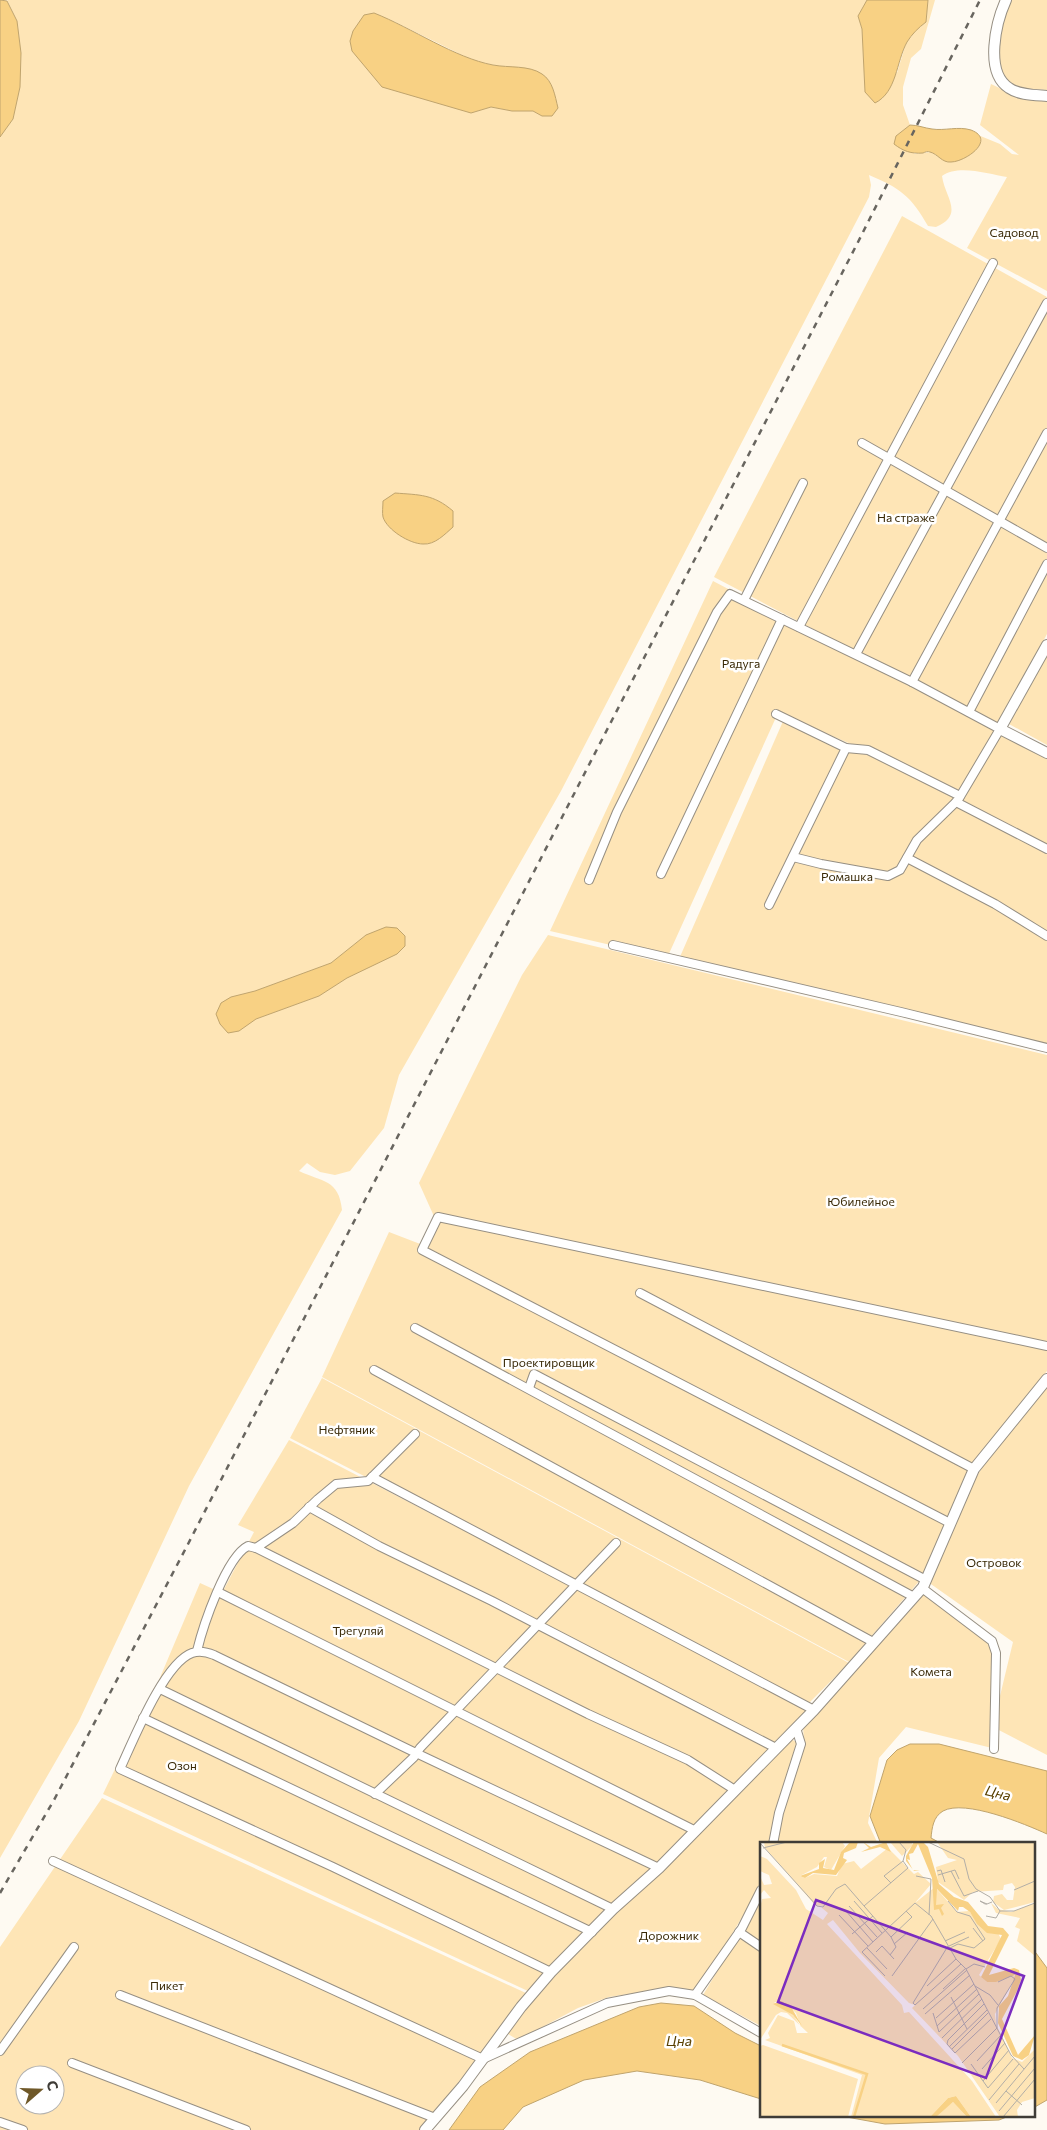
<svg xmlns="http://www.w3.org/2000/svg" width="1047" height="2130" font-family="Commissioner,sans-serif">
<rect width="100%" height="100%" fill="#fefaf2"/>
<g fill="#fee5b6" fill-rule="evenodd">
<path d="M 7,0 L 867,0 L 858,16 L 862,29 L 865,92 L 897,73 L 906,43 L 915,31 L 926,22 L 928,0 L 935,0 L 921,49 L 911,58 L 903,87 L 903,105 L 910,125 L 896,136 L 915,154 L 931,152 L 944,160 L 981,142 L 978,135 L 1000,144 L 1012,154 L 1019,155 L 980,125 L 991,84 L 1023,99 L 1047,101 L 1047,291 L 967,248 L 1007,177 C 989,174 958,164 942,176 C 945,198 965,214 936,227 L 928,226 C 911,196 900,188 869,175 L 871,185 L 869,197 L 561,791 L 399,1075 L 384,1128 L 350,1171 L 335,1175 L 320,1172 L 307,1163 L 299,1171 C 322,1182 339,1179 342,1210 L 189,1486 L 79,1721 L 0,1858 L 0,137 L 13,119 L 20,87 L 21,53 L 17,21 ZM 393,21 L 474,61 L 494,65 L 542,116 L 533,111 L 512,111 L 491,107 L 471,113 ZM 366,935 L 347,978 L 319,996 L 256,1019 L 231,997 L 255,991 L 331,963 Z"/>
<path d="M 1010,0 L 1047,0 L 1047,90 L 1015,88 L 997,67 L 1004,12 Z"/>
<path d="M 902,216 L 1047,297 L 1047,634 L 998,726 L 714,577 Z"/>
<path d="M 713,581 L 996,729 L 1047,754 L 1047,1049 L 679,959 L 784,719 L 962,796 L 989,741 L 959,790 L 778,713 L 667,958 L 550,931 Z"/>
<path d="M 1047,653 L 1047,745 L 1009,724 Z"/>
<path d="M 548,935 L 1047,1055 L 1047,1371 L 970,1469 L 928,1571 L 849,1662 L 322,1377 L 389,1232 L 428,1247 L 437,1223 L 419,1183 L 522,975 Z"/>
<path d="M 322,1378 L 849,1663 L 808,1704 L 290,1438 Z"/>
<path d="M 1047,1384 L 1047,1755 L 993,1727 L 992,1748 L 906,1727 L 879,1758 L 868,1823 L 878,1844 L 776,1844 L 792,1777 L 804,1743 L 803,1726 L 923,1591 L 995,1647 L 993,1725 L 1013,1642 L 928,1582 L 971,1486 L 983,1466 Z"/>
<path d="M 289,1440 L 808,1709 L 658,1863 L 646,1872 L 613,1906 L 156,1687 L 200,1583 L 222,1593 L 254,1532 L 238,1525 Z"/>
<path d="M 154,1688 L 602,1905 L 609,1910 L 530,1992 L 103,1794 Z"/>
<path d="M 791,1739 L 800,1744 L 771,1844 L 761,1844 L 760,1887 L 729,1939 L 694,1991 L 668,1988 L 609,1997 L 578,2008 L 518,2040 L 508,2034 L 507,2029 L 557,1972 Z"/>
<path d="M 102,1798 L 528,1994 L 421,2130 L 0,2130 L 0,1947 ZM 25,2075 L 55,2075 L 55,2105 L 25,2105 Z"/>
<path d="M 761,1898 L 761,2026 L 703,1995 Z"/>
</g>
<g fill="#f8d184" stroke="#c0a46d">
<path d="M 0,0 L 7,1 L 17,21 L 21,53 L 20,87 L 13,119 L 0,137 Z"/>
<path d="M 867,0 L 928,0 L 926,22 C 918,28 912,34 907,42 C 896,62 897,92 875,103 L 865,92 L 862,29 L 858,16 Z"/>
<path d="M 374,13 C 412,28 455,58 493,65 C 509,68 529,65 542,74 C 553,81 555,96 558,108 L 552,116 L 542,116 L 533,111 L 512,111 L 491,107 L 471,113 L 382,87 L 352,51 L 350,41 L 353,31 L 364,15 Z"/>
<path d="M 910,125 C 918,125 924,128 932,129 C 945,131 958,126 971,130 C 997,140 965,162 951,162 C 942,163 938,154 930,152 C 928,151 925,152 923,153 C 911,154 903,151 894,144 L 896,136 Z"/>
<path d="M 395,493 C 420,495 433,494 453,511 L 453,527 C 445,534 435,545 423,544 C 410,544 387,530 383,517 C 382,513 383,506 383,501 Z"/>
<path d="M 386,927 L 397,928 L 405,936 L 405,946 L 397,954 L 347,978 L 319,996 L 256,1019 L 239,1031 L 228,1033 L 220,1024 L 216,1014 L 221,1003 L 231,997 L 255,991 L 331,963 L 366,935 Z"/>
<path d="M 910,1744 L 939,1744 L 1047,1771 L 1047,1834 C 1025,1824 965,1799 943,1811 C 933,1817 932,1828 931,1838 L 942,1844 L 881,1844 L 870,1816 L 887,1760 L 897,1750 Z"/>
<path d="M 1033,1949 L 1047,1968 L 1047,2100 L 1033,2108 Z"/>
<path d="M 661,2003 L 694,2006 L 735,2033 L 761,2046 L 761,2099 L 700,2080 L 637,2071 L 584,2080 L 523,2107 L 503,2130 L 449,2130 L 480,2087 L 530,2052 L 639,2007 Z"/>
<path d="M 841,2116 L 1009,2116 L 999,2120 L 885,2124 Z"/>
</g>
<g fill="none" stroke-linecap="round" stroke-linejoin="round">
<defs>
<g id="minor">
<path d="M 862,443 L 1047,548"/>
<path d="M 744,600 L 803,483"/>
<path d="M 799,627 L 993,263"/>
<path d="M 856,654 L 1047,303"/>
<path d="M 912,682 L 1047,433"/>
<path d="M 969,712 L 1047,564"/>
<path d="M 846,748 L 868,750 L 960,796"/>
<path d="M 956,802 L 1047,849"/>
<path d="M 907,858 L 995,904 L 1047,936"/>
<path d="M 661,874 L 782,619"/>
<path d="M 589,880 L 617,812 L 717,612 L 730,594 L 912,682 L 1000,729 L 958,800 L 917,840 L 900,870 L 888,876 L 821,864 L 793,857"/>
<path d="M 769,905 L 846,748 L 776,714"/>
<path d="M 613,945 L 901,1012 L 1047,1048"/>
<path d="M 640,1293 L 974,1469"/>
<path d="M 415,1328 L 914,1597"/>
<path d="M 374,1370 L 873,1642"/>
<path d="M 529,1388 L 534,1374 L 926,1580"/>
<path d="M 415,1434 L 368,1481 L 336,1484 L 318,1499 L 293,1523 L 256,1548 L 588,1714 L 688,1760 L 735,1790"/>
<path d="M 372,1477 L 814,1710"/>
<path d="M 309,1507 L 379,1546 L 492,1601 L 776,1748"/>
<path d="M 950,1523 L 422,1250 L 438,1217 L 1047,1346"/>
<path d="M 922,1588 L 992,1641 L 996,1653 L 994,1749"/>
<path d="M 218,1592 L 696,1831"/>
<path d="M 197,1651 C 203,1626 226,1557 248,1546 L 256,1548"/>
<path d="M 160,1689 L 613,1909"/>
<path d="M 143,1718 L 592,1932"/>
<path d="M 375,1794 L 414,1757 L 420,1748 L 616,1543"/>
<path d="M 773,1844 L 779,1813 L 801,1744 L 796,1728"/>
<path d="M 53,1861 L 483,2059 L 607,2003 L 669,1991 L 695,1995 L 761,2033"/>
<path d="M 739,1932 L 761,1947"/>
<path d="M 551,1972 L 333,1867 L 120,1769 C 133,1741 164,1663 192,1653 C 200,1650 207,1652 214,1655 L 416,1753 L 659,1868"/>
<path d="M 120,1995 L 435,2118"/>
<path d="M 695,1995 L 742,1928 L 761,1890"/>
<path d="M 0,2051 L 74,1947"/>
<path d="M 72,2063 L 246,2130"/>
<path d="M 0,2122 L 23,2130"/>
</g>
<g id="tertiary">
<path d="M 1006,0 C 996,22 984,72 1009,88 C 1019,95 1035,95 1047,96"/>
<path d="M 1047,645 L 1000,729 L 1047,753"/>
<path d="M 425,2130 L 463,2086 L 521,2007 L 551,1972 L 613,1909 L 659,1868 L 814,1710 L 923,1587 L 974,1469 L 1047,1379"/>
</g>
</defs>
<use href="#minor" stroke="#968f83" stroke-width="10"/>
<use href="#tertiary" stroke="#968f83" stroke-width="12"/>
<use href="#minor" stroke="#fff" stroke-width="8"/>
<use href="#tertiary" stroke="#fff" stroke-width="10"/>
<path stroke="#68655f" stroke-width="2.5" stroke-dasharray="6 6" stroke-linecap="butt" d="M 0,1893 L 54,1800 L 187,1546 L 857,244 L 980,0"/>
</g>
<g text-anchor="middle" stroke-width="5" stroke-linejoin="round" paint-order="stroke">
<g font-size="12" fill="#382805" stroke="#fff">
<text x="1014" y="237">Садовод</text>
<text x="906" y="522">На страже</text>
<text x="741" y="668">Радуга</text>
<text x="847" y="881">Ромашка</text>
<text x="861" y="1206">Юбилейное</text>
<text x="549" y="1367">Проектировщик</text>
<text x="347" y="1434">Нефтяник</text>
<text x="994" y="1567">Островок</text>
<text x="358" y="1635">Трегуляй</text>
<text x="931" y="1676">Комета</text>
<text x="182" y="1770">Озон</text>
<text x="669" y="1940">Дорожник</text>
<text x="167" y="1990">Пикет</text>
</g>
<g font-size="14" font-style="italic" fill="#594000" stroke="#fff">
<text transform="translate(998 1793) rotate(14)" y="5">Цна</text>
<text x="679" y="2046">Цна</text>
</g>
</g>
<g transform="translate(760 1842)">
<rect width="275" height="275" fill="#fefaf2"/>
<path d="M 4,0 L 82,0 L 85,4 L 71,28 L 64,25 L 67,15 L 64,15 L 57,25 L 40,34 L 45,36 L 54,32 L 77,34 L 82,22 L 94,19 L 101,27 L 128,6 L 154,32 L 158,30 L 171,42 L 155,61 L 175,45 L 197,70 L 209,69 L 228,91 L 238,91 L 241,97 L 219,133 L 227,140 L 253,133 L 255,136 L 235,172 L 236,182 L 252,216 L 262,220 L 275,207 L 275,201 L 275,256 L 262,260 L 257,268 L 258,275 L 240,275 L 198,214 L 152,166 L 155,163 L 149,161 L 100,111 L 73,78 L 67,82 L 142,163 L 144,171 L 149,170 L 212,239 L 236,275 L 211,275 L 196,254 L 188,256 L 170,275 L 91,275 L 102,233 L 5,198 L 10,196 L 8,191 L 18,173 L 34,179 L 37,191 L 48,191 L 27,171 L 21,170 L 16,173 L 0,198 L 0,66 L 2,57 L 11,56 L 4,48 L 0,53 L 0,34 L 4,43 L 12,42 L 9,33 L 0,29 L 0,14 L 7,17 L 36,48 L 46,67 L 63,78 L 68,71 L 62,66 L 67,58 L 63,64 L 55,63 L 5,6 ZM 14,160 L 24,160 L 36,171 L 41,185 L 34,174 ZM 130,0 L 151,0 L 153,3 L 142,14 ZM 275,0 L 275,60 L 244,68 L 233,60 L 234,54 L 242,52 L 247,58 L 253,58 L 255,45 L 252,41 L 244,43 L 243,48 L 213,50 L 204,58 L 178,40 L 176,25 L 197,18 L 188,16 L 177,0 ZM 231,61 L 238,67 L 251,70 L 275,61 L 275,114 L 257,99 L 260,87 L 255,85 L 260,76 L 236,71 ZM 3,203 L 98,237 L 88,275 L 0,275 L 0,204 ZM 193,260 L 207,275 L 176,275 L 180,270 Z" fill="#fee5b6" fill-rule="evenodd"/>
<path d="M 90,0 L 98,0 L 96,6 L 84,11 L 83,16 L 87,18 L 76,33 L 53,31 L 45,36 L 40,34 L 59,27 L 59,21 L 65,17 L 63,26 L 74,28 L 81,10 ZM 103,0 L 111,5 L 126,0 L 131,10 L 120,5 L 101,10 L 109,6 ZM 154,0 L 163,0 L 168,5 L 179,42 L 194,55 L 208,60 L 228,84 L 243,86 L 249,93 L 229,133 L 254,126 L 259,128 L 261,138 L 257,149 L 242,177 L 258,213 L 275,193 L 269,213 L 262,218 L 253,214 L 238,181 L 239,164 L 248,154 L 255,133 L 236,140 L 227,140 L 221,135 L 242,93 L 227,91 L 217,82 L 210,70 L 203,65 L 199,65 L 198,69 L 177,47 L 176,63 L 184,62 L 181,66 L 184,72 L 182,74 L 179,67 L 174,68 L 172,36 L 158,2 L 153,11 L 149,12 L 150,18 L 147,17 L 153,28 L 160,29 L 154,29 L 146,19 L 146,14 ZM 21,159 L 30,163 L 42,184 L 33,173 L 13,162 ZM 196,254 L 211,275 L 207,275 L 193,260 L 176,275 L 170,275 L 188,256 Z" fill="#f8d184"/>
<path fill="none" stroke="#f8d184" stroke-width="2.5" d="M 22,203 L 107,232 L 94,275"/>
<path fill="none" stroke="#b2aea7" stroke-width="1" d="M 139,0 L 146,8 L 143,19M 168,0 L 204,17 L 209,37 L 216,47 L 230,55 L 240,69 L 254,69 L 275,61M 0,1 L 57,64 L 63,65 L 76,47 L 85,42 L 131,95 L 136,105 L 130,113M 3,6 L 27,0M 177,29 L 181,28 L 185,40M 191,29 L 204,54 L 218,49M 178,33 L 195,28 L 199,37M 156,34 L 171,37 L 169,73M 254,48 L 275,39M 94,59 L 122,91M 188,59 L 197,70 L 210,74 L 225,97 L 214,106 L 198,102 L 190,106M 227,62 L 220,59 L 225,62 L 227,62 L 232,60M 89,64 L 117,95M 104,64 L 148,26 L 143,19 L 124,34 L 131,41M 85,68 L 113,100M 79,73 L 108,104M 226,74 L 236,76 L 240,69M 213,86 L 223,99M 92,92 L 113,74M 131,95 L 152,75 L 146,69M 185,99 L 205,90M 134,102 L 148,90M 188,104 L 153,161 L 155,163 L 201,122M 189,104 L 209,95M 107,106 L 127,127M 116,110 L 122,104 L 134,117M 206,127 L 214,122 L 225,125M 125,134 L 102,110 L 155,61 L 171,74 L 196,117 L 206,127 L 251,213 L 264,227M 132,134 L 173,77M 167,144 L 196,117M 215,144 L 230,153 L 238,163M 183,147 L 206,126M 191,155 L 207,187M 224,162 L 188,198 L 187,202 L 195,211 L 231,177M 163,167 L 207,128M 173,171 L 179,190 L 219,152M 165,172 L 210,133M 176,176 L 214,142M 177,184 L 217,147M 182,196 L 222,157M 189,205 L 227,168M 192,207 L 228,171M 217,219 L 241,193M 202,221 L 237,186 L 237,166 L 255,137 L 251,134 L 238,140M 211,222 L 228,246 L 253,217M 222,227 L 245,201M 223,239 L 249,208M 246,249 L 262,263M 229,258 L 259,222M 236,261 L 275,214M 239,269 L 275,226M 243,275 L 275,237"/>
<path fill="#7b2cbf" fill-opacity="0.15" stroke="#7b2cbf" stroke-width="2.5" d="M 56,58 L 264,134 L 226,236 L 18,160 Z"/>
<rect width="275" height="275" fill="none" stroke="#3f3c37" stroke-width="2.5"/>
</g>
<g transform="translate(40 2090) rotate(70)"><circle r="24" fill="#ffffff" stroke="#b2b1af"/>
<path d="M0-4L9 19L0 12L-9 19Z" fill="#6f5828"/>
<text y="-8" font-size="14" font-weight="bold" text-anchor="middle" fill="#3f3c37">С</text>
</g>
</svg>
